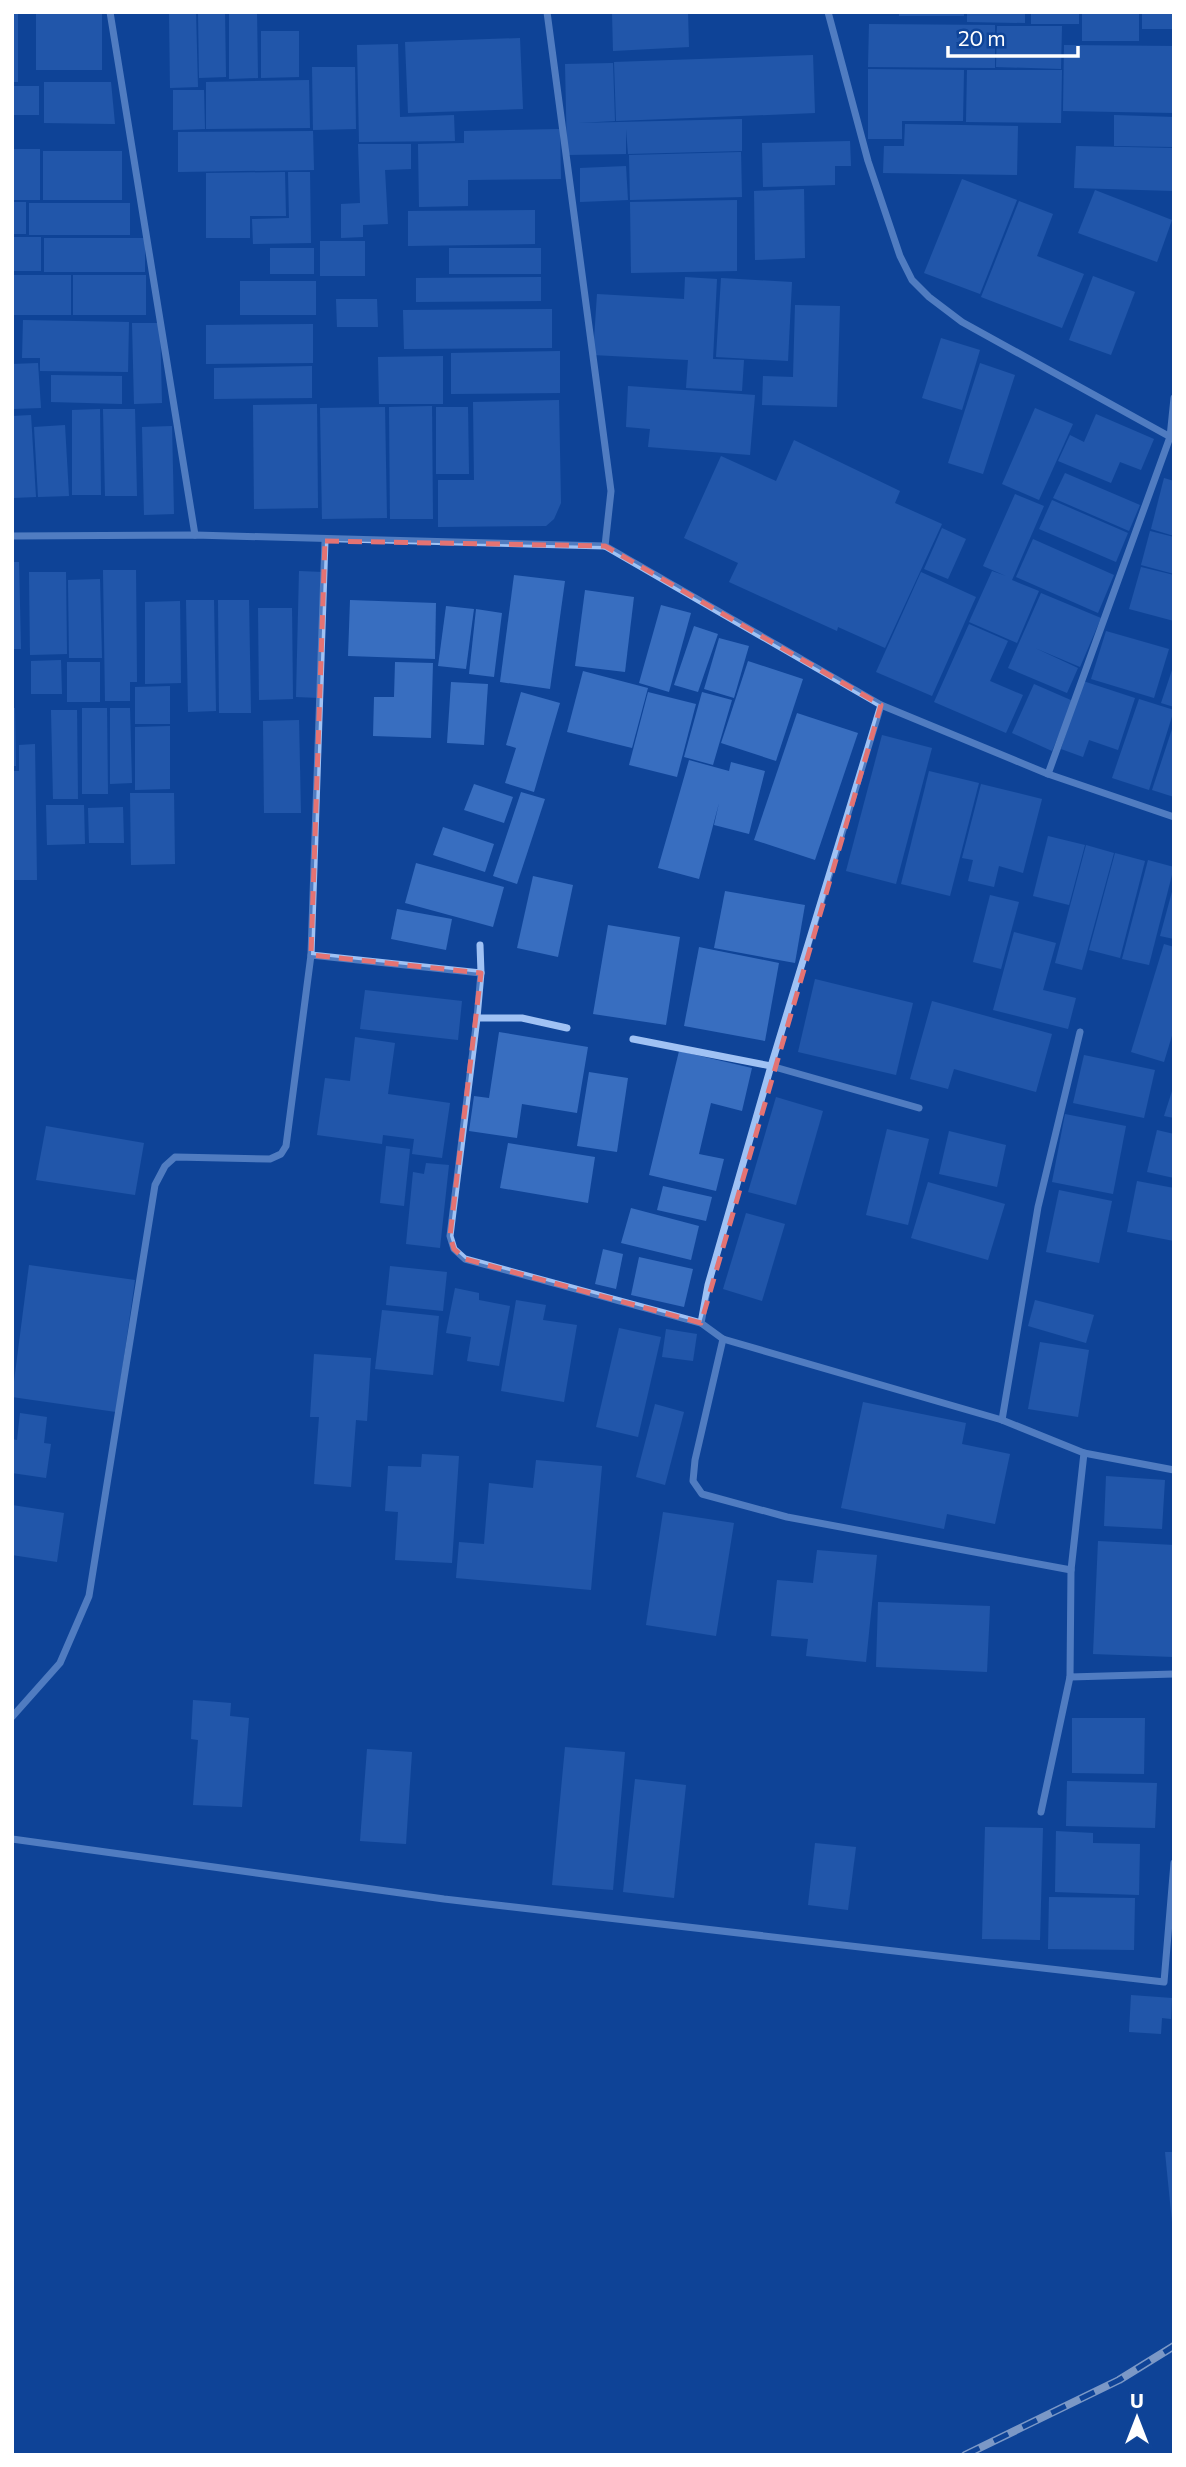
<svg xmlns="http://www.w3.org/2000/svg" width="1186" height="2467" font-family="Commissioner,sans-serif">
<rect width="100%" height="100%" fill="#0f4498"/>
<g fill="#386ec0">
<rect x="12" y="12" width="6" height="70"/>
<rect x="36" y="12" width="66" height="58"/>
<path d="M 169,12 L 196,12 L 198,87 L 170,88 Z"/>
<path d="M 198,12 L 225,12 L 226,77 L 199,78 Z"/>
<path d="M 229,12 L 257,12 L 258,78 L 229,79 Z"/>
<path d="M 612,12 L 688,12 L 689,47 L 613,51 Z"/>
<rect x="899" y="12" width="65" height="4"/>
<path d="M 967,12 L 1025,12 L 1025,23 L 967,22 Z"/>
<rect x="1031" y="12" width="48" height="12"/>
<rect x="1082" y="12" width="57" height="29"/>
<rect x="1142" y="12" width="32" height="17"/>
<path d="M 869,24 L 995,25 L 995,68 L 868,67 Z"/>
<path d="M 997,26 L 1062,26 L 1061,69 L 996,67 Z"/>
<path d="M 261,31 L 299,31 L 299,77 L 261,78 Z"/>
<path d="M 520,38 L 523,109 L 408,113 L 405,42 Z"/>
<path d="M 398,44 L 400,117 L 454,115 L 455,141 L 359,142 L 357,45 Z"/>
<path d="M 1064,45 L 1174,46 L 1174,113 L 1063,111 Z"/>
<path d="M 813,55 L 815,113 L 616,121 L 614,62 Z"/>
<path d="M 613,63 L 615,121 L 578,123 L 742,119 L 742,151 L 628,154 L 626,129 L 626,154 L 567,155 L 565,64 Z"/>
<path d="M 312,67 L 355,67 L 356,129 L 313,130 Z"/>
<path d="M 868,69 L 964,70 L 963,121 L 902,121 L 902,139 L 868,139 Z"/>
<path d="M 967,70 L 1062,70 L 1061,123 L 966,122 Z"/>
<path d="M 309,80 L 310,128 L 206,129 L 206,82 Z"/>
<path d="M 44,82 L 111,82 L 115,124 L 44,123 Z"/>
<rect x="12" y="86" width="27" height="29"/>
<path d="M 173,90 L 204,90 L 205,129 L 173,130 Z"/>
<path d="M 1114,115 L 1174,117 L 1174,147 L 1114,146 Z"/>
<path d="M 905,124 L 1018,126 L 1017,175 L 883,173 L 884,146 L 904,146 Z"/>
<path d="M 560,129 L 561,179 L 468,180 L 468,206 L 419,207 L 418,144 L 464,143 L 464,131 Z"/>
<path d="M 313,131 L 314,170 L 178,172 L 178,132 Z"/>
<path d="M 850,141 L 851,166 L 835,166 L 835,185 L 763,187 L 762,143 Z"/>
<path d="M 358,144 L 411,144 L 411,169 L 385,170 L 388,224 L 363,225 L 363,237 L 341,238 L 341,204 L 360,203 Z"/>
<path d="M 1076,146 L 1174,148 L 1174,191 L 1074,188 Z"/>
<rect x="12" y="149" width="28" height="51"/>
<rect x="43" y="151" width="79" height="49"/>
<path d="M 741,152 L 742,197 L 630,200 L 629,155 Z"/>
<path d="M 626,166 L 628,200 L 580,202 L 580,168 Z"/>
<path d="M 285,172 L 286,216 L 250,216 L 250,238 L 206,238 L 206,173 Z"/>
<path d="M 288,172 L 310,172 L 311,243 L 253,244 L 252,219 L 289,218 Z"/>
<path d="M 962,179 L 1017,200 L 980,294 L 924,273 Z"/>
<path d="M 804,189 L 805,258 L 755,260 L 754,191 Z"/>
<path d="M 1095,190 L 1172,220 L 1157,262 L 1078,233 Z"/>
<path d="M 737,200 L 737,271 L 631,273 L 630,202 Z"/>
<path d="M 1019,201 L 1053,214 L 1037,256 L 1084,274 L 1062,328 L 981,297 Z"/>
<rect x="12" y="202" width="14" height="32"/>
<rect x="29" y="203" width="101" height="32"/>
<path d="M 535,210 L 535,244 L 408,246 L 408,211 Z"/>
<rect x="12" y="237" width="29" height="34"/>
<rect x="44" y="238" width="101" height="34"/>
<rect x="320" y="241" width="45" height="35"/>
<rect x="270" y="248" width="44" height="26"/>
<rect x="449" y="248" width="92" height="26"/>
<rect x="12" y="275" width="59" height="40"/>
<rect x="73" y="275" width="73" height="40"/>
<path d="M 1093,276 L 1135,292 L 1111,355 L 1069,340 Z"/>
<path d="M 541,277 L 541,301 L 416,302 L 416,278 Z"/>
<path d="M 685,277 L 717,279 L 713,359 L 744,360 L 742,391 L 686,388 L 688,360 L 593,355 L 597,294 L 684,299 Z"/>
<path d="M 721,278 L 792,282 L 788,361 L 716,357 Z"/>
<rect x="240" y="281" width="76" height="34"/>
<path d="M 336,299 L 377,299 L 378,327 L 337,327 Z"/>
<path d="M 795,305 L 840,306 L 837,407 L 762,405 L 763,376 L 793,377 Z"/>
<path d="M 552,309 L 552,348 L 404,349 L 403,310 Z"/>
<path d="M 23,320 L 129,322 L 128,372 L 40,371 L 40,358 L 22,358 Z"/>
<path d="M 132,323 L 160,323 L 162,403 L 134,404 Z"/>
<path d="M 313,324 L 313,363 L 206,364 L 206,325 Z"/>
<path d="M 941,338 L 980,350 L 962,410 L 922,398 Z"/>
<path d="M 560,351 L 560,393 L 451,394 L 451,353 Z"/>
<path d="M 443,356 L 443,404 L 379,404 L 378,357 Z"/>
<path d="M 38,363 L 41,408 L 12,409 L 12,364 Z"/>
<path d="M 980,363 L 1015,375 L 983,474 L 948,463 Z"/>
<path d="M 312,366 L 312,398 L 214,399 L 214,368 Z"/>
<path d="M 51,375 L 122,376 L 122,404 L 51,402 Z"/>
<path d="M 628,386 L 755,395 L 750,455 L 648,447 L 650,429 L 626,427 Z"/>
<path d="M 559,400 L 561,503 L 554,519 L 546,526 L 438,527 L 438,480 L 474,480 L 473,402 Z"/>
<path d="M 317,404 L 318,508 L 254,509 L 253,405 Z"/>
<path d="M 432,406 L 433,519 L 390,519 L 389,407 Z"/>
<path d="M 385,407 L 387,518 L 322,519 L 320,408 Z"/>
<path d="M 436,407 L 468,407 L 469,474 L 436,474 Z"/>
<path d="M 1035,408 L 1073,424 L 1039,500 L 1002,484 Z"/>
<path d="M 100,409 L 101,495 L 72,495 L 72,410 Z"/>
<path d="M 103,409 L 135,409 L 137,496 L 105,496 Z"/>
<path d="M 1096,414 L 1154,439 L 1141,470 L 1120,462 L 1111,483 L 1058,461 L 1070,435 L 1084,442 Z"/>
<path d="M 31,415 L 36,497 L 12,498 L 12,416 Z"/>
<path d="M 65,425 L 69,496 L 38,497 L 34,427 Z"/>
<path d="M 172,426 L 174,514 L 144,515 L 142,427 Z"/>
<path d="M 794,440 L 900,491 L 895,503 L 942,524 L 885,648 L 838,627 L 837,631 L 729,582 L 738,563 L 684,538 L 721,456 L 776,481 Z"/>
<path d="M 1065,473 L 1140,505 L 1129,531 L 1053,498 Z"/>
<path d="M 1164,478 L 1174,481 L 1174,536 L 1151,529 Z"/>
<path d="M 1015,494 L 1044,506 L 1012,580 L 1039,591 L 1017,643 L 969,622 L 992,571 L 1006,576 L 983,566 Z"/>
<path d="M 1052,500 L 1128,533 L 1116,562 L 1039,529 Z"/>
<path d="M 942,528 L 966,539 L 948,579 L 924,569 Z"/>
<path d="M 1150,531 L 1174,537 L 1174,574 L 1141,565 Z"/>
<path d="M 1033,539 L 1114,575 L 1098,613 L 1016,577 Z"/>
<path d="M 12,562 L 19,562 L 21,649 L 12,649 Z"/>
<path d="M 1141,567 L 1174,575 L 1174,621 L 1129,609 Z"/>
<path d="M 103,570 L 136,570 L 137,682 L 130,682 L 130,701 L 105,701 Z"/>
<path d="M 299,571 L 323,572 L 320,698 L 296,697 Z"/>
<path d="M 29,572 L 66,572 L 67,654 L 30,655 Z"/>
<path d="M 921,572 L 976,597 L 932,696 L 876,672 Z"/>
<path d="M 514,575 L 565,581 L 550,689 L 500,682 Z"/>
<path d="M 100,579 L 102,658 L 69,658 L 68,580 Z"/>
<path d="M 585,590 L 634,597 L 625,672 L 575,666 Z"/>
<path d="M 1041,593 L 1101,618 L 1080,667 L 1035,648 L 1078,668 L 1067,693 L 1008,668 Z"/>
<path d="M 186,600 L 214,600 L 216,711 L 188,712 Z"/>
<path d="M 218,600 L 249,600 L 251,713 L 219,713 Z"/>
<path d="M 350,600 L 436,603 L 435,659 L 348,656 Z"/>
<path d="M 180,601 L 181,683 L 145,684 L 145,602 Z"/>
<path d="M 661,605 L 691,613 L 669,692 L 639,683 Z"/>
<path d="M 446,606 L 474,609 L 466,669 L 438,666 Z"/>
<path d="M 258,608 L 292,608 L 293,699 L 259,700 Z"/>
<path d="M 476,609 L 502,613 L 494,677 L 469,674 Z"/>
<path d="M 969,624 L 1008,641 L 990,681 L 1023,695 L 1006,733 L 934,702 Z"/>
<path d="M 694,626 L 718,634 L 698,692 L 674,685 Z"/>
<path d="M 1106,631 L 1169,649 L 1154,698 L 1091,679 Z"/>
<path d="M 719,638 L 749,646 L 734,698 L 704,689 Z"/>
<path d="M 61,660 L 62,694 L 31,694 L 31,661 Z"/>
<path d="M 748,661 L 803,679 L 776,761 L 721,743 Z"/>
<rect x="67" y="662" width="33" height="40"/>
<path d="M 395,662 L 433,663 L 431,738 L 373,736 L 374,697 L 394,697 Z"/>
<path d="M 1173,667 L 1174,667 L 1174,707 L 1161,703 Z"/>
<path d="M 583,671 L 648,688 L 632,748 L 567,732 Z"/>
<path d="M 1083,681 L 1135,698 L 1118,750 L 1089,740 L 1083,757 L 1061,749 Z"/>
<path d="M 451,682 L 488,684 L 484,745 L 447,743 Z"/>
<path d="M 1034,684 L 1073,701 L 1052,751 L 1012,733 Z"/>
<path d="M 170,686 L 170,724 L 135,724 L 135,687 Z"/>
<path d="M 521,692 L 560,703 L 534,792 L 505,783 L 516,748 L 506,745 Z"/>
<path d="M 648,692 L 696,704 L 677,777 L 629,765 Z"/>
<path d="M 702,692 L 732,700 L 713,765 L 684,757 Z"/>
<path d="M 1139,699 L 1174,710 L 1149,790 L 1112,778 Z"/>
<path d="M 12,708 L 15,708 L 16,766 L 12,766 Z"/>
<path d="M 82,708 L 107,708 L 108,794 L 82,794 Z"/>
<path d="M 110,708 L 130,708 L 132,783 L 110,784 Z"/>
<path d="M 51,710 L 77,710 L 78,799 L 53,799 Z"/>
<path d="M 797,713 L 858,733 L 815,860 L 754,840 Z"/>
<path d="M 299,720 L 301,813 L 264,813 L 263,721 Z"/>
<path d="M 170,726 L 170,789 L 135,790 L 135,727 Z"/>
<path d="M 1173,726 L 1174,726 L 1174,797 L 1152,790 Z"/>
<path d="M 882,735 L 932,748 L 896,884 L 846,871 Z"/>
<path d="M 35,744 L 37,880 L 12,880 L 12,771 L 19,771 L 19,745 Z"/>
<path d="M 689,760 L 729,771 L 731,762 L 765,771 L 749,834 L 714,825 L 719,803 L 699,879 L 658,868 Z"/>
<path d="M 929,771 L 979,783 L 950,896 L 901,884 Z"/>
<path d="M 474,784 L 513,797 L 504,823 L 464,810 Z"/>
<path d="M 981,784 L 1042,799 L 1023,873 L 999,866 L 994,887 L 968,881 L 973,860 L 962,858 Z"/>
<path d="M 521,792 L 545,799 L 517,884 L 493,876 Z"/>
<path d="M 130,793 L 174,793 L 175,864 L 131,865 Z"/>
<path d="M 46,805 L 84,805 L 85,844 L 47,845 Z"/>
<path d="M 123,807 L 124,843 L 89,843 L 88,808 Z"/>
<path d="M 443,827 L 494,844 L 485,872 L 433,855 Z"/>
<path d="M 1048,836 L 1085,845 L 1069,905 L 1033,896 Z"/>
<path d="M 1086,845 L 1114,853 L 1082,970 L 1055,963 Z"/>
<path d="M 1115,853 L 1145,861 L 1120,958 L 1089,950 Z"/>
<path d="M 1148,860 L 1174,867 L 1149,965 L 1122,959 Z"/>
<path d="M 416,863 L 504,887 L 493,927 L 405,903 Z"/>
<path d="M 533,876 L 573,885 L 558,957 L 517,948 Z"/>
<path d="M 1173,888 L 1174,888 L 1174,939 L 1160,936 Z"/>
<path d="M 725,891 L 805,905 L 795,963 L 714,948 Z"/>
<path d="M 990,895 L 1019,902 L 1001,969 L 973,962 Z"/>
<path d="M 397,909 L 452,919 L 446,950 L 391,939 Z"/>
<path d="M 608,925 L 680,937 L 666,1025 L 593,1014 Z"/>
<path d="M 1014,932 L 1056,943 L 1043,990 L 1076,998 L 1068,1029 L 993,1010 Z"/>
<path d="M 1164,944 L 1174,947 L 1174,1029 L 1164,1062 L 1131,1052 Z"/>
<path d="M 699,947 L 779,963 L 765,1041 L 684,1026 Z"/>
<path d="M 815,979 L 913,1003 L 896,1075 L 798,1052 Z"/>
<path d="M 365,990 L 462,1001 L 458,1040 L 360,1029 Z"/>
<path d="M 932,1001 L 1052,1034 L 1036,1092 L 954,1069 L 948,1089 L 910,1079 Z"/>
<path d="M 499,1032 L 588,1047 L 577,1113 L 522,1104 L 517,1138 L 469,1131 L 474,1096 L 489,1098 Z"/>
<path d="M 355,1037 L 395,1043 L 388,1094 L 450,1103 L 442,1158 L 412,1154 L 414,1139 L 383,1135 L 382,1144 L 317,1135 L 325,1078 L 350,1081 Z"/>
<path d="M 679,1051 L 752,1068 L 742,1111 L 711,1103 L 699,1154 L 724,1159 L 716,1191 L 649,1175 Z"/>
<path d="M 1084,1055 L 1155,1070 L 1144,1118 L 1073,1103 Z"/>
<path d="M 589,1072 L 628,1078 L 617,1152 L 577,1146 Z"/>
<path d="M 1173,1088 L 1174,1088 L 1174,1118 L 1164,1116 Z"/>
<path d="M 776,1097 L 823,1111 L 796,1205 L 748,1192 Z"/>
<path d="M 1065,1114 L 1126,1126 L 1113,1194 L 1052,1182 Z"/>
<path d="M 46,1126 L 144,1143 L 135,1195 L 36,1180 Z"/>
<path d="M 887,1129 L 929,1139 L 908,1225 L 866,1215 Z"/>
<path d="M 1157,1130 L 1174,1134 L 1174,1178 L 1147,1172 Z"/>
<path d="M 949,1131 L 1006,1145 L 997,1187 L 939,1174 Z"/>
<path d="M 508,1143 L 595,1157 L 588,1203 L 500,1188 Z"/>
<path d="M 386,1146 L 410,1149 L 404,1206 L 380,1203 Z"/>
<path d="M 426,1163 L 449,1165 L 440,1248 L 406,1244 L 413,1172 L 424,1174 Z"/>
<path d="M 1137,1181 L 1174,1188 L 1174,1241 L 1127,1232 Z"/>
<path d="M 928,1182 L 1005,1204 L 988,1260 L 911,1238 Z"/>
<path d="M 663,1186 L 712,1197 L 706,1221 L 657,1210 Z"/>
<path d="M 1059,1190 L 1112,1201 L 1099,1263 L 1046,1252 Z"/>
<path d="M 631,1208 L 699,1226 L 691,1260 L 621,1243 Z"/>
<path d="M 746,1213 L 785,1224 L 762,1301 L 723,1289 Z"/>
<path d="M 603,1249 L 623,1254 L 616,1289 L 595,1284 Z"/>
<path d="M 639,1257 L 693,1269 L 684,1307 L 631,1295 Z"/>
<path d="M 29,1265 L 135,1280 L 116,1412 L 12,1397 Z"/>
<path d="M 390,1266 L 447,1272 L 443,1311 L 386,1305 Z"/>
<path d="M 455,1288 L 479,1293 L 479,1300 L 510,1306 L 499,1366 L 467,1361 L 471,1337 L 446,1333 Z"/>
<path d="M 516,1300 L 546,1305 L 543,1320 L 577,1325 L 564,1402 L 501,1391 Z"/>
<path d="M 1035,1300 L 1094,1315 L 1086,1343 L 1028,1326 Z"/>
<path d="M 382,1310 L 439,1316 L 433,1375 L 375,1369 Z"/>
<path d="M 619,1328 L 661,1337 L 638,1437 L 596,1427 Z"/>
<path d="M 666,1329 L 697,1334 L 693,1361 L 662,1357 Z"/>
<path d="M 1040,1342 L 1089,1350 L 1078,1417 L 1028,1409 Z"/>
<path d="M 314,1354 L 371,1358 L 367,1421 L 356,1420 L 351,1487 L 314,1484 L 319,1417 L 310,1417 Z"/>
<path d="M 863,1402 L 966,1423 L 962,1444 L 1010,1454 L 995,1524 L 947,1514 L 944,1529 L 841,1508 Z"/>
<path d="M 655,1404 L 684,1412 L 665,1485 L 636,1477 Z"/>
<path d="M 20,1413 L 47,1417 L 44,1443 L 51,1444 L 46,1478 L 12,1473 L 12,1439 L 17,1440 Z"/>
<path d="M 422,1454 L 459,1456 L 452,1563 L 395,1560 L 398,1512 L 385,1511 L 388,1466 L 421,1467 Z"/>
<path d="M 536,1460 L 602,1466 L 591,1590 L 456,1578 L 459,1542 L 484,1544 L 489,1483 L 533,1488 Z"/>
<path d="M 1106,1476 L 1165,1480 L 1162,1529 L 1104,1526 Z"/>
<path d="M 12,1505 L 64,1513 L 57,1562 L 12,1555 Z"/>
<path d="M 663,1512 L 734,1523 L 716,1636 L 646,1625 Z"/>
<path d="M 1098,1541 L 1174,1545 L 1174,1657 L 1093,1654 Z"/>
<path d="M 817,1550 L 877,1555 L 866,1662 L 806,1656 L 808,1639 L 771,1636 L 777,1580 L 813,1583 Z"/>
<path d="M 878,1602 L 990,1606 L 987,1672 L 876,1667 Z"/>
<path d="M 193,1700 L 231,1703 L 230,1716 L 249,1718 L 242,1807 L 193,1805 L 198,1740 L 191,1739 Z"/>
<path d="M 1072,1718 L 1145,1718 L 1144,1774 L 1072,1773 Z"/>
<path d="M 565,1747 L 625,1752 L 613,1890 L 552,1885 Z"/>
<path d="M 367,1749 L 412,1752 L 406,1844 L 360,1841 Z"/>
<path d="M 635,1779 L 686,1785 L 674,1898 L 623,1892 Z"/>
<path d="M 1067,1781 L 1157,1783 L 1155,1828 L 1066,1826 Z"/>
<path d="M 985,1827 L 1043,1828 L 1040,1940 L 982,1939 Z"/>
<path d="M 1056,1831 L 1093,1833 L 1093,1843 L 1140,1844 L 1139,1895 L 1055,1892 Z"/>
<path d="M 815,1843 L 856,1847 L 848,1910 L 808,1905 Z"/>
<path d="M 1049,1897 L 1135,1898 L 1134,1950 L 1048,1949 Z"/>
<path d="M 1131,1995 L 1172,1998 L 1171,2019 L 1162,2018 L 1161,2034 L 1129,2032 Z"/>
<path d="M 1165,2152 L 1174,2152 L 1174,2222 L 1172,2222 Z"/>
</g>
<g fill="none" stroke-linecap="round" stroke-linejoin="round">
<g stroke="#a0c2f4" stroke-width="7">
<path d="M 110,12 L 195,535"/>
<path d="M 547,12 L 611,491 L 605,546"/>
<path d="M 828,12 L 868,161 L 900,256 L 912,280 L 929,297 L 962,322 L 1174,439"/>
<path d="M 12,536 L 195,535 L 605,546 L 881,705 L 1048,774 L 1174,817"/>
<path d="M 881,705 L 771,1066 L 708,1285 L 701,1323 L 723,1339 L 1002,1420 L 1084,1453 L 1174,1470"/>
<path d="M 1048,774 L 1170,437 L 1174,398"/>
<path d="M 480,945 L 481,973 L 477,1018 L 450,1236 L 454,1249 L 465,1259 L 701,1323"/>
<path d="M 311,955 L 481,973"/>
<path d="M 477,1018 L 522,1018 L 567,1028"/>
<path d="M 633,1039 L 771,1066 L 919,1108"/>
<path d="M 723,1339 L 695,1460 L 693,1481 L 702,1494 L 787,1517 L 1071,1570"/>
<path d="M 1002,1420 L 1038,1207 L 1080,1032"/>
<path d="M 1084,1453 L 1071,1570 L 1070,1677 L 1174,1674"/>
<path d="M 12,1717 L 60,1663 L 89,1596 L 155,1185 L 165,1166 L 175,1157 L 270,1159 L 281,1154 L 286,1146 L 311,955 L 325,541"/>
<path d="M 1041,1812 L 1070,1677"/>
<path d="M 12,1839 L 444,1899 L 1164,1982 L 1174,1863"/>
</g>
<defs>
<path id="rail" d="M 965,2455 L 1119,2380 L 1174,2346"/>
</defs>
<use href="#rail" stroke="#fff" stroke-width="8"/>
<use href="#rail" stroke="#0f4498" stroke-width="5" stroke-dasharray="16" stroke-linecap="butt"/>
</g>
<path d="M0 0H1186V2467H0ZM 325,541 L 605,546 L 881,705 L 701,1323 L 465,1259 L 454,1249 L 450,1236 L 481,973 L 311,955 Z" fill="#0f4498" fill-opacity=".55" fill-rule="evenodd"/>
<path fill="none" stroke="#e47373" stroke-width="5" stroke-dasharray="14 9" stroke-linejoin="round" d="M 325,541 L 605,546 L 881,705 L 701,1323 L 465,1259 L 454,1249 L 450,1236 L 481,973 L 311,955 Z"/>
<rect width="1186" height="2467" fill="none" stroke="#ffffff" stroke-width="28"/>
<g transform="translate(1137 2418)" stroke="#0f4498" stroke-width="5" paint-order="stroke">
<path d="M0-5L12 26L0 18L-12 26Z" fill="#ffffff"/>
<text y="-10" font-size="19" font-weight="bold" text-anchor="middle" fill="#ffffff">U</text>
</g>
<path d="M948 46v10h130v-10" fill="none" stroke="#ffffff" stroke-width="3.5"/>
<text x="958" y="46" font-size="21" fill="#ffffff" stroke="#0f4498" stroke-width="5" paint-order="stroke">20 m</text>
</svg>
